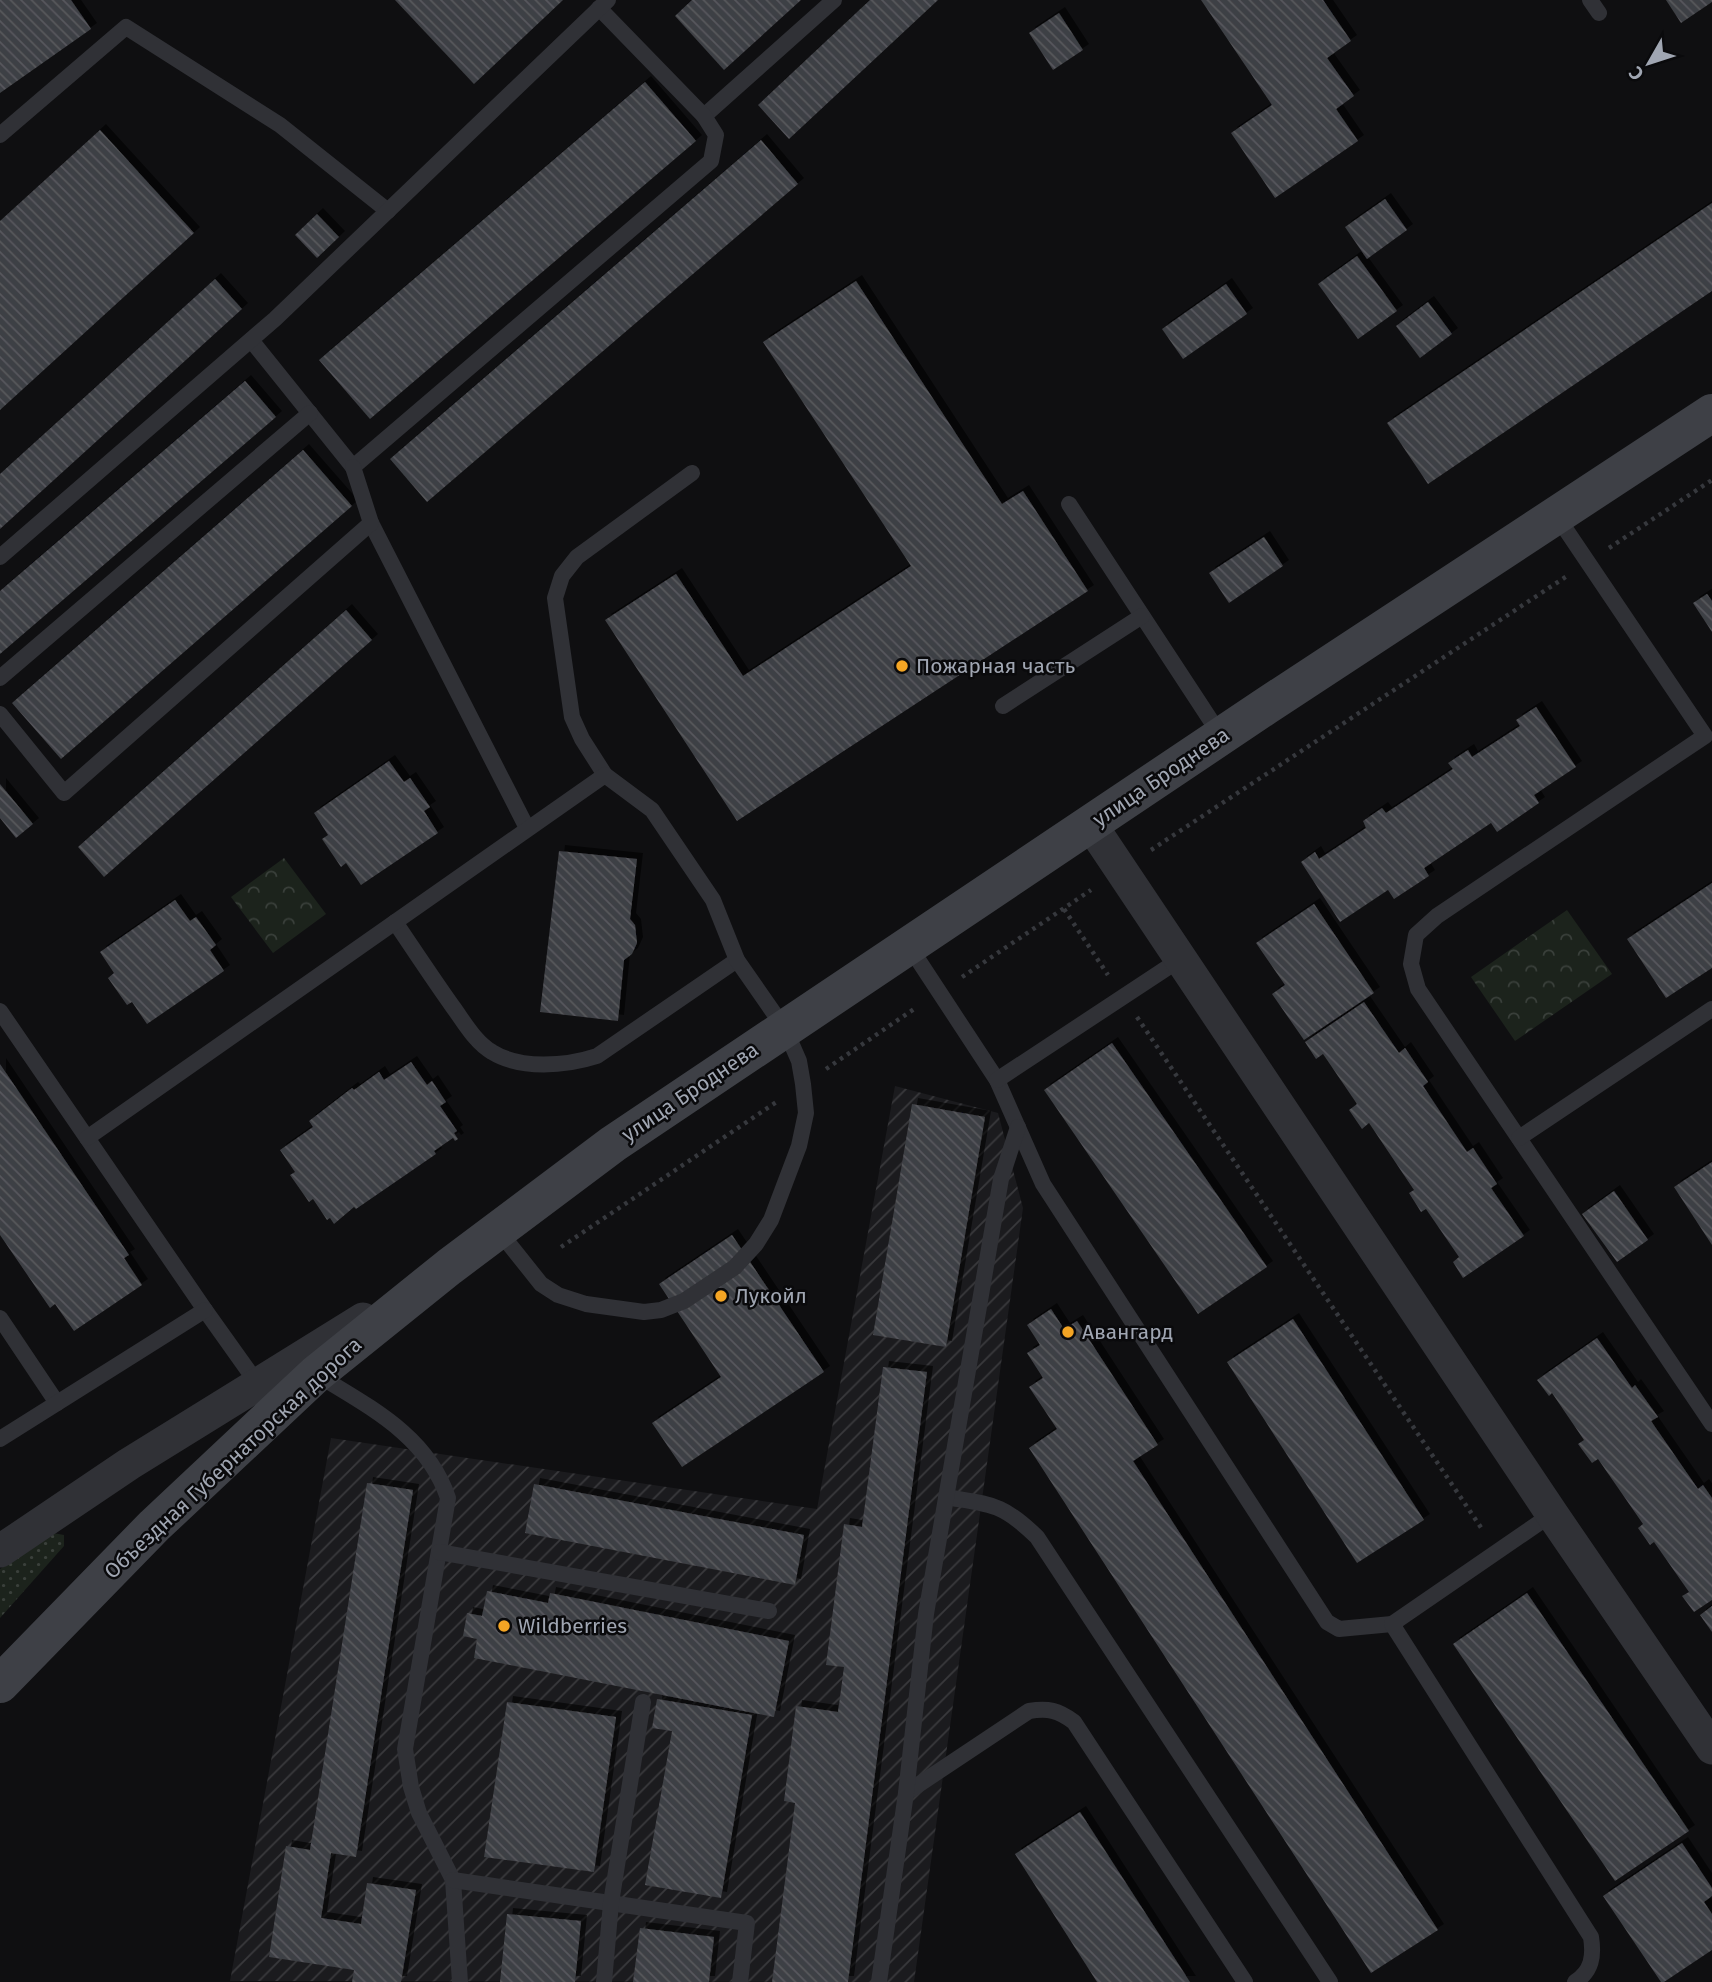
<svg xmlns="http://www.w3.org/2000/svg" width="1712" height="1982" font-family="'Fira Sans',sans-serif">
<defs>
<pattern id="industrial-furrows" width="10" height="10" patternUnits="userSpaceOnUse" patternTransform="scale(1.75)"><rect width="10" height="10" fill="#1b1b1e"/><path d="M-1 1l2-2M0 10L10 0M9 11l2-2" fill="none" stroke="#39393c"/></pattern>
<pattern id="grass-dots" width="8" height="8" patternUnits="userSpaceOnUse" patternTransform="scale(1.75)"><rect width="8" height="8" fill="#1c231c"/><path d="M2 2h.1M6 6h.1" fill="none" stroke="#3a403b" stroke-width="1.8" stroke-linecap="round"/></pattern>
<pattern id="park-crowns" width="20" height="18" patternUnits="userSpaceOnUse" patternTransform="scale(1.75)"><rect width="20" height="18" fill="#1c231c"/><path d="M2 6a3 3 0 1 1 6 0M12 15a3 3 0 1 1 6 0" fill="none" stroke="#3a403b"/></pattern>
<pattern id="building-back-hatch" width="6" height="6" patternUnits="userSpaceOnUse" patternTransform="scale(1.75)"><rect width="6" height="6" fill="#3e3f44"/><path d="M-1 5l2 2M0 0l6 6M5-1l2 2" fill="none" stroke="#57585d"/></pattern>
<filter id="shadow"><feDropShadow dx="6" dy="-6" stdDeviation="0" flood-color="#0009"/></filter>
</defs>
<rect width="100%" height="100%" fill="#0f0f11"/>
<path fill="url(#industrial-furrows)" d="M 895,1086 L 998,1113 L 1023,1208 L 914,1982 L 230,1981 L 331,1438 L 817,1509 Z"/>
<path fill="url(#grass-dots)" d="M 53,1533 L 64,1535 L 64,1546 L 0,1618 L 0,1569 Z"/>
<g fill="url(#park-crowns)">
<path d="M 284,858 L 326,914 L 273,953 L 231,897 Z"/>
<path d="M 1567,910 L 1612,974 L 1515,1041 L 1471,977 Z"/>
</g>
<g fill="url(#building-back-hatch)" filter="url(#shadow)">
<path d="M 0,0 L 71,0 L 91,29 L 0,93 Z"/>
<path d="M 395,0 L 563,0 L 474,84 Z"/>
<path d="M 692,0 L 801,0 L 724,70 L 675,16 Z"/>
<path d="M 870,0 L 938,0 L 789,139 L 758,105 Z"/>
<path d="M 1201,0 L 1323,0 L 1351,41 L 1327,58 L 1354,96 L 1336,109 L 1358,141 L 1275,198 L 1231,133 L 1272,105 Z"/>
<path d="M 1666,0 L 1712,0 L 1712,2 L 1681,23 Z"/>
<path d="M 1059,13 L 1083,50 L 1053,70 L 1029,33 Z"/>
<path d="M 645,82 L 696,141 L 370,419 L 319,360 Z"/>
<path d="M 100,130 L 194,233 L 0,410 L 0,221 Z"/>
<path d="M 761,140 L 798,184 L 427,502 L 390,459 Z"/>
<path d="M 1385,199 L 1407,230 L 1367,259 L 1345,227 Z"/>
<path d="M 1712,203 L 1712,291 L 1428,484 L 1387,423 Z"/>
<path d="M 317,214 L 339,237 L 317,258 L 295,235 Z"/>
<path d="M 1357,256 L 1397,311 L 1358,339 L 1318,284 Z"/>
<path d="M 215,279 L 242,309 L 0,529 L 0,474 Z"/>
<path d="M 856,281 L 1002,504 L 1023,491 L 1088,591 L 737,821 L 605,620 L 676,574 L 743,676 L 911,566 L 763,342 Z"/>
<path d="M 1226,284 L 1247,314 L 1183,359 L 1162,329 Z"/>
<path d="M 1428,302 L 1452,334 L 1420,358 L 1396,326 Z"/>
<path d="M 245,381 L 276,417 L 0,654 L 0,591 Z"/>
<path d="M 303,450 L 352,506 L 61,759 L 12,703 Z"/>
<path d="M 1264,537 L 1283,566 L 1229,603 L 1209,573 Z"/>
<path d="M 1707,594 L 1712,601 L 1712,632 L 1693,603 Z"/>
<path d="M 346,610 L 372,640 L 104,877 L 78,847 Z"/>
<path d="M 1536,707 L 1576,767 L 1534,795 L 1539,803 L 1497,832 L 1491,823 L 1424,868 L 1429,876 L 1394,899 L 1388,890 L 1340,922 L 1301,862 L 1315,852 L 1319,859 L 1366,828 L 1363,821 L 1382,808 L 1386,813 L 1453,769 L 1448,763 L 1468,750 L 1472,757 L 1520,726 L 1516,720 Z"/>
<path d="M 389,761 L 404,782 L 410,778 L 430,807 L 424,811 L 438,833 L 361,885 L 346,863 L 341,867 L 322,839 L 328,835 L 314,813 Z"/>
<path d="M 0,784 L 33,824 L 16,838 L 0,818 Z"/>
<path d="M 559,851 L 637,859 L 630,919 L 635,925 L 637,943 L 632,954 L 624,960 L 618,1021 L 540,1012 Z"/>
<path d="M 1712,883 L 1712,968 L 1666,998 L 1627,939 Z"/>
<path d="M 175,900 L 190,921 L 196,917 L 216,945 L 210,950 L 224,971 L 147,1024 L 132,1002 L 127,1005 L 108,978 L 114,973 L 100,952 Z"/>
<path d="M 1314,904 L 1374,993 L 1304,1040 L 1272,994 L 1285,985 L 1256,943 Z"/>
<path d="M 1364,1002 L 1399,1053 L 1405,1048 L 1428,1082 L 1423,1086 L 1467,1152 L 1473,1148 L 1497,1184 L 1491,1188 L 1524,1236 L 1463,1278 L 1453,1262 L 1459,1257 L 1426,1209 L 1421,1212 L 1409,1193 L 1414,1190 L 1369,1123 L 1362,1129 L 1349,1110 L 1357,1104 L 1323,1054 L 1316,1059 L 1305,1042 Z"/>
<path d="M 1112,1043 L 1267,1267 L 1198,1314 L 1044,1090 Z"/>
<path d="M 411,1062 L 427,1085 L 432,1081 L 446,1102 L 440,1106 L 457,1131 L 454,1133 L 458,1139 L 455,1141 L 453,1138 L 434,1151 L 436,1154 L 356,1209 L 354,1207 L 334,1224 L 330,1218 L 327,1220 L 313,1199 L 309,1202 L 290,1175 L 295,1172 L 280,1150 L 313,1127 L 309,1121 L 352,1088 L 354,1090 L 379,1072 L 384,1080 Z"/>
<path d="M 0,1064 L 129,1255 L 124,1258 L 142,1285 L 74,1331 L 55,1304 L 50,1308 L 0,1235 Z"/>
<path d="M 912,1104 L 985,1117 L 946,1347 L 873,1335 Z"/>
<path d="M 1712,1162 L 1712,1245 L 1674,1187 Z"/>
<path d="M 1614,1191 L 1648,1240 L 1617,1262 L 1582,1214 Z"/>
<path d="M 732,1235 L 824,1372 L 682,1467 L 652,1423 L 721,1377 L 659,1284 Z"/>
<path d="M 1051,1309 L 1064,1329 L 1077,1321 L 1158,1445 L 1133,1461 L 1438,1930 L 1371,1973 L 1029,1448 L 1057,1429 L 1029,1387 L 1043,1378 L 1027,1353 L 1040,1345 L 1027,1325 Z"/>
<path d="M 1293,1319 L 1424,1520 L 1357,1563 L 1227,1362 Z"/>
<path d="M 1597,1338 L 1632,1388 L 1635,1385 L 1658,1417 L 1651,1421 L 1698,1489 L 1703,1485 L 1712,1498 L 1712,1600 L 1694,1612 L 1682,1596 L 1689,1592 L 1654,1542 L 1650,1545 L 1638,1528 L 1643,1524 L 1598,1459 L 1592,1463 L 1578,1444 L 1584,1440 L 1552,1393 L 1549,1396 L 1537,1380 Z"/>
<path d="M 883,1367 L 927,1372 L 848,1982 L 772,1982 L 795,1803 L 784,1801 L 796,1706 L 838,1712 L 844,1667 L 826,1665 L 844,1524 L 862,1527 Z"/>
<path d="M 367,1483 L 413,1490 L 356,1857 L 331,1853 L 321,1918 L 361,1924 L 367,1883 L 416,1890 L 401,1982 L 352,1982 L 354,1970 L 269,1957 L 286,1846 L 310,1850 Z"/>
<path d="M 534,1484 L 804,1535 L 795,1585 L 525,1533 Z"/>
<path d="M 487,1591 L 548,1603 L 550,1593 L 789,1641 L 774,1717 L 474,1658 L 477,1639 L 463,1636 L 467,1613 L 482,1616 Z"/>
<path d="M 1527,1593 L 1689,1831 L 1615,1881 L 1453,1644 Z"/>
<path d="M 1712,1606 L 1712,1632 L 1700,1615 Z"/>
<path d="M 657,1699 L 752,1715 L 721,1898 L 645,1885 L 672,1731 L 652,1728 Z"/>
<path d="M 507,1702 L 616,1717 L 594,1872 L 484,1857 Z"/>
<path d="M 1080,1812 L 1190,1982 L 1097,1982 L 1015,1854 Z"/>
<path d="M 1682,1843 L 1712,1888 L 1712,1896 L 1704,1902 L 1712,1914 L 1712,1950 L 1664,1982 L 1661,1982 L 1603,1896 Z"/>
<path d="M 507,1914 L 581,1921 L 575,1982 L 500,1982 Z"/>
<path d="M 640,1928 L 714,1937 L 709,1982 L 633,1982 Z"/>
</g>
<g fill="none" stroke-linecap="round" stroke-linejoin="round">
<g stroke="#36383d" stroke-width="4.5" stroke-dasharray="3.5 5" stroke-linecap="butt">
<path d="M 1609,548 L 1712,480"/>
<path d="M 1151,850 L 1567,576"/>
<path d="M 1064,909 L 1108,975"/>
<path d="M 962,977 L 1091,890"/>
<path d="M 1137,1017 L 1482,1529"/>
<path d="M 826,1069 L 917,1007"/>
<path d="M 561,1247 L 778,1101"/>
</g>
<g stroke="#303136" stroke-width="16">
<path d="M 1590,0 L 1599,13"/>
<path d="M 704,116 L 834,0"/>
<path d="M 0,135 L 126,27 L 280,125 L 388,211"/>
<path d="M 251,340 L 353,467 L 711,161 L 716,135 L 704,116 L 599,8"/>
<path d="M 1069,504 L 1221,736"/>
<path d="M 1556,515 L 1705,736 L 1437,916 L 1416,935 L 1411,964 L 1418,989 L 1712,1424"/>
<path d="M 371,523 L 527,828"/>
<path d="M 0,557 L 275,319 L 608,0"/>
<path d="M 0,678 L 310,413"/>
<path d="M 1003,706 L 1142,616"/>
<path d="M 0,714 L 64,793 L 371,523 L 353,467"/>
<path d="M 605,775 L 582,739 L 572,717 L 555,598 L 562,576 L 577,557 L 692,473"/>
<path d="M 395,922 C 414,950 433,979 453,1007 C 464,1022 475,1042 492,1052 C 521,1070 566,1066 597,1056 L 737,960"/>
<path d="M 909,946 L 997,1080 L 1043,1184 L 1327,1622 L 1339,1629 L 1392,1624"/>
<path d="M 0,1011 L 205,1310 L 257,1383"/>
<path d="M 997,1080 L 1182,958"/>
<path d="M 87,1138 L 605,775 L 652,810 L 713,900 L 737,960 L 785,1029 L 799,1061 L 803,1084 L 806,1113 L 799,1146 L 771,1220 L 756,1244 L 735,1267 L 684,1301 L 661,1310 L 644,1312 L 586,1304 L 558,1295 L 541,1284 L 498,1230"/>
<path d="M 1519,1138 L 1712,1009"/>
<path d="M 0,1318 L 57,1403"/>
<path d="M 316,1374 C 369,1407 427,1435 448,1498 L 405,1749 L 411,1787 L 419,1813 L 453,1880 L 460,1982"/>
<path d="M 0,1439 L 205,1310"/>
<path d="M 946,1497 C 992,1505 1002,1503 1037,1537 L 1330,1982"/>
<path d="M 1552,1514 L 1392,1624 L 1591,1937 C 1594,1956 1592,1971 1575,1982"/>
<path d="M 439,1552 L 769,1611"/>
<path d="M 906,1793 L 1029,1711 C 1048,1708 1058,1710 1074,1722 L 1245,1982"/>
<path d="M 453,1880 L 747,1923 L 740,1982"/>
<path d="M 604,1982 L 611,1903 L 643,1702"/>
<path d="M 879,1982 L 906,1793 L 926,1614 L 1001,1179 L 1018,1127"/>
</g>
<g stroke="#303136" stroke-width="33">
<path d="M 1091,825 L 1552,1514 L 1712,1748"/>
<path d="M 0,1551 L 129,1464 L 363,1319"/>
</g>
<path stroke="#3e4046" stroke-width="38" d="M 0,1684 L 154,1526 L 316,1374 L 449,1267 L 613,1144 L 1266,706 L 1712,413"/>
</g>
<g fill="#f4a524" stroke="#0a0a0c" stroke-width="2.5">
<circle cx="902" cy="666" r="7"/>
<circle cx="721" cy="1296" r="7"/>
<circle cx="1068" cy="1332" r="7"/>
<circle cx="504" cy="1626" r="7"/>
</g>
<g text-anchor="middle" stroke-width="5" stroke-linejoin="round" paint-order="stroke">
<g font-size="21" fill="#a0a6b2" stroke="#0a0a0c" text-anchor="start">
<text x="916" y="673">Пожарная часть</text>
<text x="735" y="1303">Лукойл</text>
<text x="1082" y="1339">Авангард</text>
<text x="518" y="1633">Wildberries</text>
</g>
<g font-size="21" fill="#a0a6b2" stroke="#0a0a0c">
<text transform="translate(1161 777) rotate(-34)" y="7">улица Броднева</text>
<text transform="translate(690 1092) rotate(-34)" y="7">улица Броднева</text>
<text transform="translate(233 1458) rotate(-43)" y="7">Объездная Губернаторская дорога</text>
</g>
</g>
<g transform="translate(1649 63) rotate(231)" stroke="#0a0a0c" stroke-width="5" paint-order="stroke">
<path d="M0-5L12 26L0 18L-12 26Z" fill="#a0a6b2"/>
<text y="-10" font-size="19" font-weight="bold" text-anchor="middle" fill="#a0a6b2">С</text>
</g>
</svg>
